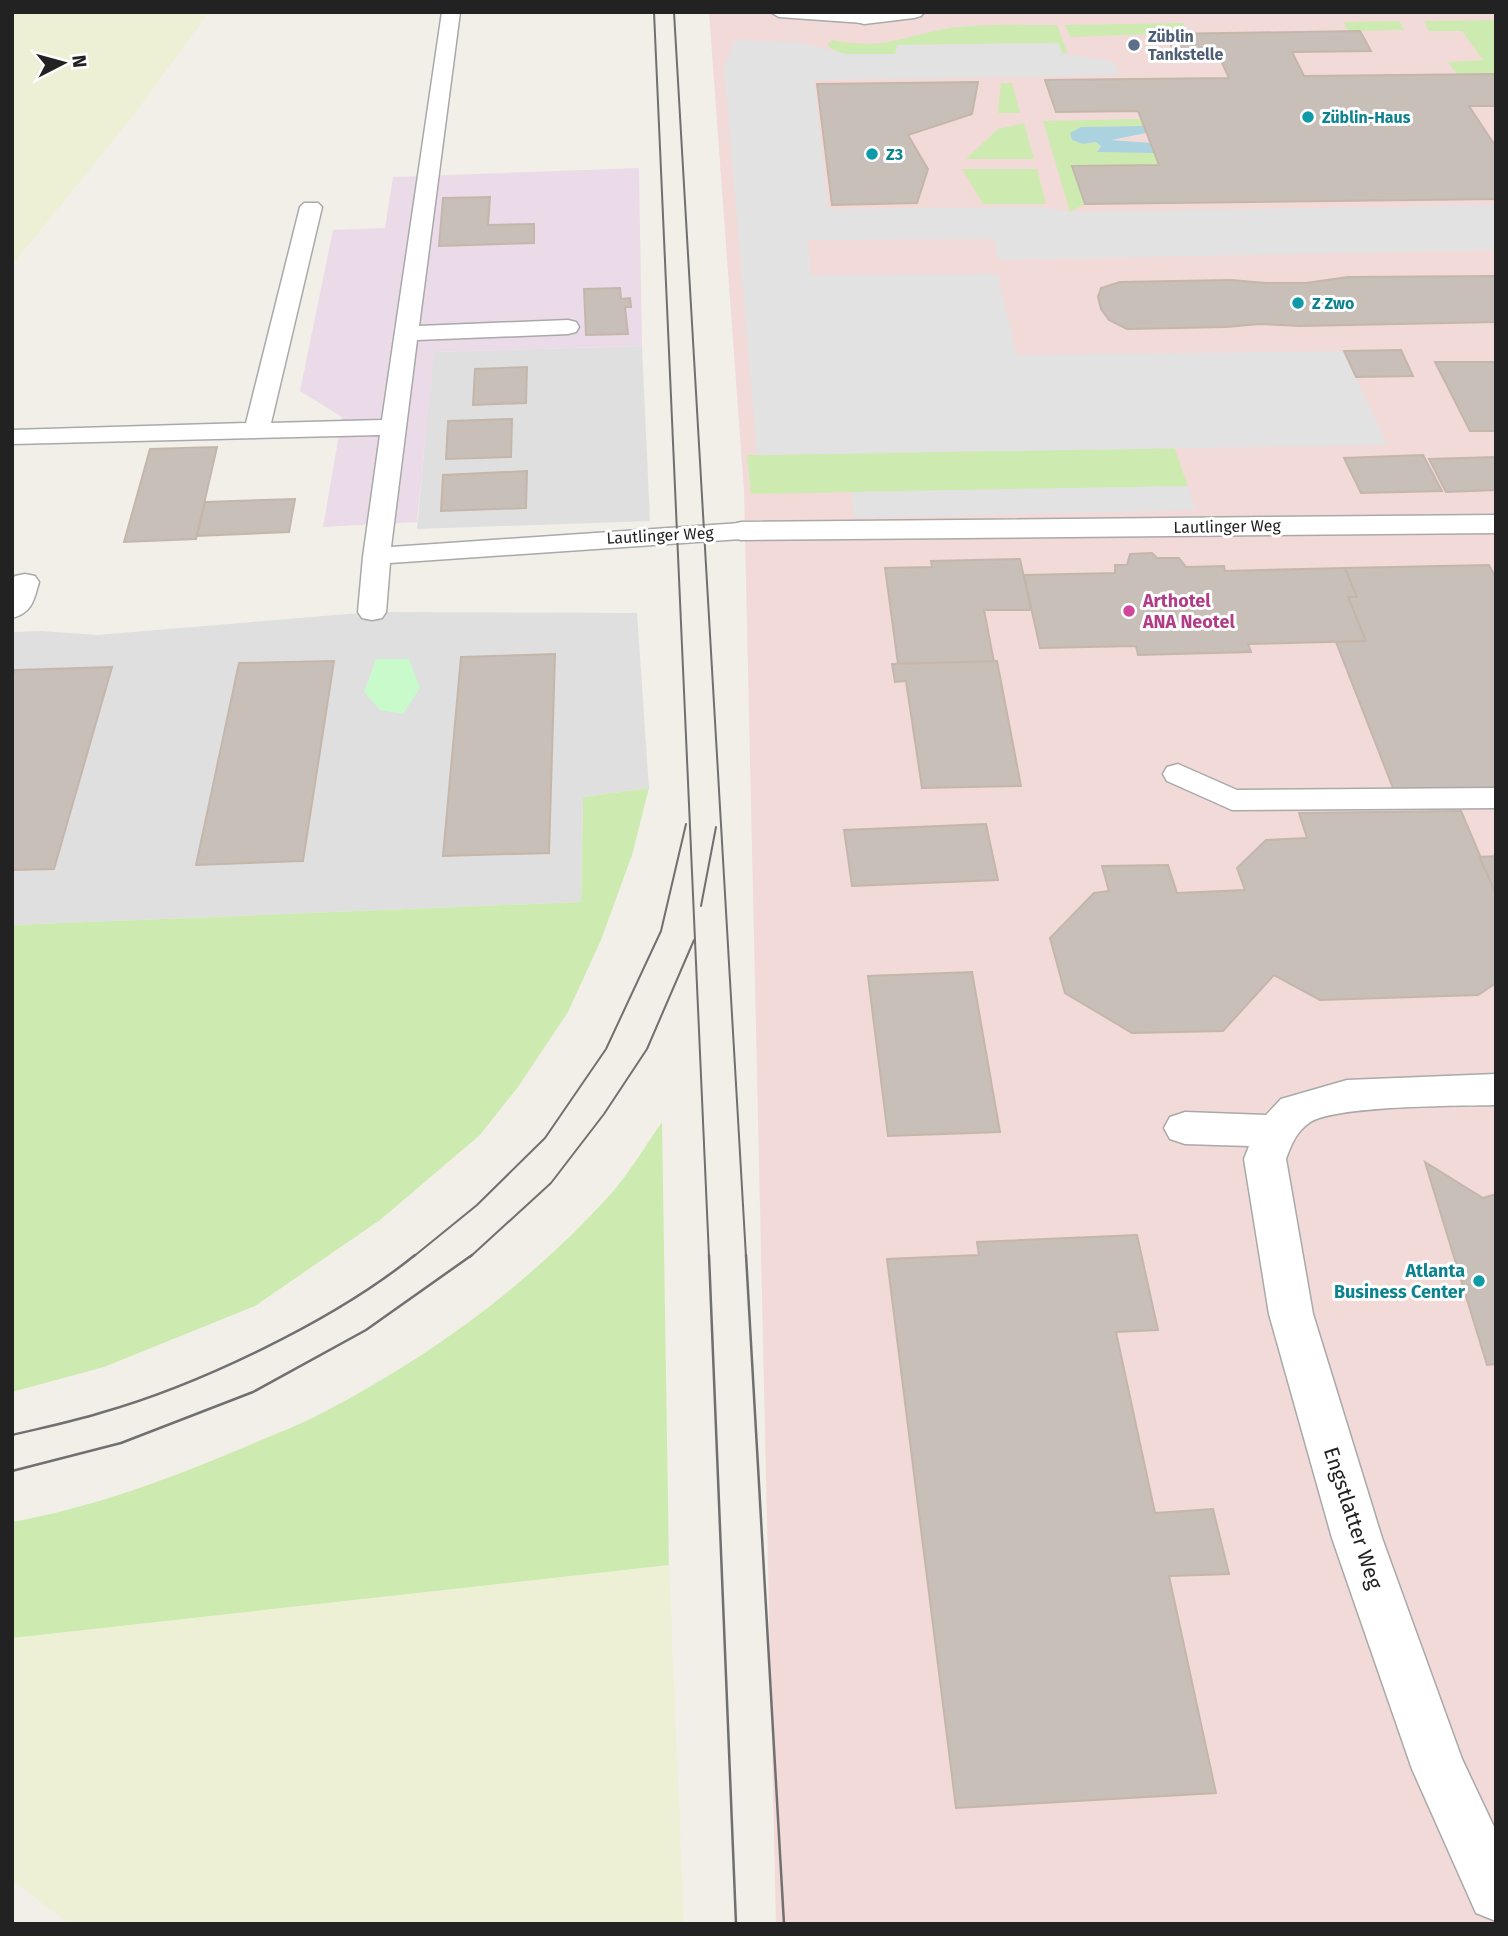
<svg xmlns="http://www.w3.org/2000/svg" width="1508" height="1936" font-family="'Fira Sans',sans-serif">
<rect width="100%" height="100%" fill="#f2efe9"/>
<g fill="#e0dfdf">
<path d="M 642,346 L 650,521 L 417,529 L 433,352 Z"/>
<path d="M 372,612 L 637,613 L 649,788 L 583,797 L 581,902 L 12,925 L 12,632 L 41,631 L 97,635 Z"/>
</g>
<path fill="#f2dad9" d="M 709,12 L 1496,12 L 1496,1924 L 776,1924 L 744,491 Z"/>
<path fill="#ebdbe8" d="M 639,168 L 642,346 L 434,352 L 417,522 L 323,527 L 342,417 L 300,391 L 333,230 L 385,228 L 393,177 Z"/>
<g fill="#eef0d5">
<path d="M 12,12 L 209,12 L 133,116 L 12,265 Z"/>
<path d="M 669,1565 L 684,1924 L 69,1924 L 12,1880 L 12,1638 Z"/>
</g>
<g fill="#cdebb0">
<path d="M 1496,20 L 1496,74 L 1457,74 L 1448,62 L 1483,60 L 1462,31 L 1429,31 L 1424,21 Z"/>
<path d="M 1399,21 L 1404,30 L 1349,31 L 1343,22 Z"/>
<path d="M 1183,23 L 1188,33 L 1070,37 L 1065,25 Z"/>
<path d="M 1057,25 L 1067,52 L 1062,54 L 1058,43 L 898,45 L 896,54 C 875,54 841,61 827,44 L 833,40 C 880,50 900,38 944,29 C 981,23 1020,25 1057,25 Z"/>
<path d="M 1001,83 L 1012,83 L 1020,113 L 998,113 Z"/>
<path d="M 1141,119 L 1144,126 L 1081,127 L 1083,144 L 1096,142 L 1101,146 L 1097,151 L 1155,153 L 1159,165 L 1073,166 L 1085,204 L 1070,212 L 1043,121 Z"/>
<path d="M 1024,123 L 1034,159 L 966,159 L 998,129 Z"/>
<path d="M 962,169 L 1037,169 L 1046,204 L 983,204 Z"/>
<path d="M 1174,447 L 1188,486 L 751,494 L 747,455 Z"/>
<path d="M 649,788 L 632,855 L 601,940 L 568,1012 L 518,1087 L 480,1135 L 380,1220 L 255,1306 L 104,1367 L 12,1392 L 12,925 L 581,902 L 583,797 Z"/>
<path d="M 662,1122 L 669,1565 L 12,1638 L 12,1522 C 90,1508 167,1480 240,1449 C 267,1437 296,1427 322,1413 C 430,1357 528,1285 609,1196 C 629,1174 645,1146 662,1122 Z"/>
</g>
<path fill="#c8facc" d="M 376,659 L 409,659 L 420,688 L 403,714 L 380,710 L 364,692 Z"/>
<g fill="#e2e2e2">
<path d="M 735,40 L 798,42 L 846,54 L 895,54 L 897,45 L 1058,43 L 1063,54 L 1113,61 L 1119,75 L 814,80 L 828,209 L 1041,207 L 1070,212 L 1496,205 L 1496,250 L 998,260 L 994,239 L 808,240 L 811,275 L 997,274 L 1017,355 L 1344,351 L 1387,445 L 757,455 L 724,66 Z"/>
<path d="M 1188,486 L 1195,510 L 855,518 L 852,492 Z"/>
</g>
<path fill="#aad3df" d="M 1144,126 L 1146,133 L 1111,140 L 1151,143 L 1155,153 L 1097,152 L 1101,146 L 1096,142 L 1083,144 L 1072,140 L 1070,133 L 1081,127 Z"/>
<g fill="#c7bfb8" stroke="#c4b6ab" stroke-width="2">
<path d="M 1360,31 L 1371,51 L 1292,52 L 1304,76 L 1496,74 L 1496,106 L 1469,106 L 1496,147 L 1496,199 L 1085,204 L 1072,166 L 1159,165 L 1138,111 L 1056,112 L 1045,80 L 1229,78 L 1218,54 L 1175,54 L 1166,34 Z"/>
<path d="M 978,82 L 972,114 L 908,135 L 928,169 L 917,203 L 832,205 L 817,84 Z"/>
<path d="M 490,197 L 488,225 L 534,224 L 534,243 L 439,246 L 443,198 Z"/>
<path d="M 1496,276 L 1496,322 L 1300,326 L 1260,324 L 1226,327 L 1127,329 L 1109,320 L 1101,309 L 1098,297 L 1101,288 L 1120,282 L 1231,280 L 1266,283 L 1306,283 L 1348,277 Z"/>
<path d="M 620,288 L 621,299 L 630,298 L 631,307 L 625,307 L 628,334 L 586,335 L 584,289 Z"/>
<path d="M 1401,350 L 1413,376 L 1356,377 L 1344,351 Z"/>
<path d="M 1435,362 L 1496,362 L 1496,431 L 1470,431 Z"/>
<path d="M 527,367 L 526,403 L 473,405 L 475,369 Z"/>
<path d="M 512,419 L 511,457 L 446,459 L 448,421 Z"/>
<path d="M 217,447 L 196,539 L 124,542 L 150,449 Z"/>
<path d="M 1423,455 L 1442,491 L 1361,493 L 1344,458 Z"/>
<path d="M 1496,457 L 1496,490 L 1446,492 L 1429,459 Z"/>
<path d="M 527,471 L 526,508 L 441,511 L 443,475 Z"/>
<path d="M 295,499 L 289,532 L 197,536 L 205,502 Z"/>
<path d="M 1152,553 L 1157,558 L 1179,558 L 1186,567 L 1224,566 L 1225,571 L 1345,568 L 1357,597 L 1348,597 L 1366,641 L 1248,644 L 1251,652 L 1138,655 L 1136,646 L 1040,648 L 1024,575 L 1115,573 L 1115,565 L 1127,565 L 1130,554 Z"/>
<path d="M 1020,559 L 1031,610 L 984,610 L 994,662 L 898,664 L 885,568 L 932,567 L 931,561 Z"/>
<path d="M 1489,565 L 1496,578 L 1496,791 L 1395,793 L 1336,642 L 1366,641 L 1348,597 L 1357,597 L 1345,568 Z"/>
<path d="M 555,654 L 549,853 L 443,856 L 461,657 Z"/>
<path d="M 334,661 L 303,861 L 196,865 L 239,663 Z"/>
<path d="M 997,661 L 1021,786 L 922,788 L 906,681 L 895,682 L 892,664 Z"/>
<path d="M 112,667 L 54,869 L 12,870 L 12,678 L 15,670 Z"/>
<path d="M 1461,811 L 1496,893 L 1496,983 L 1478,995 L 1320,1000 L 1274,975 L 1223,1031 L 1132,1033 L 1065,993 L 1050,938 L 1094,893 L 1109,891 L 1102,866 L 1168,865 L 1177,893 L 1245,890 L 1237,868 L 1266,840 L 1307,838 L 1299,813 Z"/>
<path d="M 986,824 L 998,880 L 852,886 L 844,830 Z"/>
<path d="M 1496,856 L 1496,893 L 1479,857 Z"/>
<path d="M 972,972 L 1000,1132 L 888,1136 L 868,976 Z"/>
<path d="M 1425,1162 L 1483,1198 L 1496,1194 L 1496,1364 L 1487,1365 Z"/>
<path d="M 1137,1235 L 1158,1330 L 1116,1332 L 1155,1513 L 1213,1509 L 1229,1574 L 1169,1576 L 1216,1793 L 956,1808 L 887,1259 L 979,1255 L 977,1242 Z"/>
</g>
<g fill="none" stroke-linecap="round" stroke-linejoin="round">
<defs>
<g id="service">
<path d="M 442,12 L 460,12 L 419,326 L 568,320 L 576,322 L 579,327 L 576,332 L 568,334 L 417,340 L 391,547 L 741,523 L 750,525 L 754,531 L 750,537 L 741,539 L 390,563 L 386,612 L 382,618 L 372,620 L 362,618 L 358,612 L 363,557 L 380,435 L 12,444 L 12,430 L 246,423 L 300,207 L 304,203 L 318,203 L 322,207 L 271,423 L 382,420 Z"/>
<path d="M 770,12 L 859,12 L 870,14 L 873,18 L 864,23 L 779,17 Z"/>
<path d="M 25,574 L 35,576 L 39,582 C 34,600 32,613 12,618 L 12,581 L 15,576 Z"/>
<path d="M 1178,764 L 1237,790 L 1496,788 L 1496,808 L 1232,810 L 1167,781 L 1163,774 L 1167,767 Z"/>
</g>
<g id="minor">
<path d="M 862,12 L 924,12 L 921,16 L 914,18 L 864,24 L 857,22 L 854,18 Z"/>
<path d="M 1496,515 L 1496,533 L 741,540 L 730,537 L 726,531 L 730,525 L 741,522 Z"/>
<path d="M 1496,1074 L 1496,1105 C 1460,1106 1333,1105 1309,1123 C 1296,1132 1291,1145 1286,1159 L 1313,1314 L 1382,1538 L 1462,1759 L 1496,1831 L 1496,1921 L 1476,1913 L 1412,1769 L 1332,1538 L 1269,1314 L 1244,1159 L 1249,1146 L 1185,1144 L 1170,1139 L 1164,1128 L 1170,1117 L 1185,1112 L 1266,1115 L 1281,1099 L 1347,1080 Z"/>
</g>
</defs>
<use href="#service" stroke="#a9a9a9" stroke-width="3"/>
<use href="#minor" stroke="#a9a9a9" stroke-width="3"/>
<use href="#service" fill="#fff" fill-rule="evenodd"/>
<use href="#minor" fill="#fff" fill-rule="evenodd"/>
<g stroke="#707070" stroke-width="2">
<path d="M 654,12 L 709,1257"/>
<path d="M 674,12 L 746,1257"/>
<path d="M 701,906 L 716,827"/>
<path d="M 413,1257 L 477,1205 L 545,1138 L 606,1049 L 661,931 L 686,824"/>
<path d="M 470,1257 L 551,1183 L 604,1114 L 647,1049 L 694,940"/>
</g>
<g stroke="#707070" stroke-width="2.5">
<path d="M 709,1255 L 736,1924"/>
<path d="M 746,1255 L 784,1924"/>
<path d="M 12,1435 C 41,1428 71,1422 100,1413 C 199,1385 335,1320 415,1255"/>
<path d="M 12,1471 L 121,1443 L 253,1392 L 366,1330 L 472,1255"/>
</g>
</g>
<circle fill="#5c6f8a" stroke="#fff" stroke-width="2.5" cx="1134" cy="45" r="7"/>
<g fill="#0f9aa8" stroke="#fff" stroke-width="2.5">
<circle cx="1308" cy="117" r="7"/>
<circle cx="872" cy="154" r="7"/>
<circle cx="1298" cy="303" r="7"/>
<circle cx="1479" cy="1281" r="7"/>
</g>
<circle fill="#d1479c" stroke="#fff" stroke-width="2.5" cx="1129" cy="611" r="7"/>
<g text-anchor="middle" stroke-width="6" stroke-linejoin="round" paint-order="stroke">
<g font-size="16" font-weight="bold" fill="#4e5e75" stroke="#fff" text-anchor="start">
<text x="1148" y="42">Züblin<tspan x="1148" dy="18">Tankstelle</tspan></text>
</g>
<g font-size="16" font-weight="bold" fill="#0d838f" stroke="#fff" text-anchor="start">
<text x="1322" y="123">Züblin-Haus</text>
<text x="886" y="160">Z3</text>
<text x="1312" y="309">Z Zwo</text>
</g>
<g font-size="16" fill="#222" stroke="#fff">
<text transform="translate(1227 526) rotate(-1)" y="6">Lautlinger Weg</text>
<text transform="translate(660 535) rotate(-3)" y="6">Lautlinger Weg</text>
</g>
<g font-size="18" font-weight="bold" fill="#b23c85" stroke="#fff" text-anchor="start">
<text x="1143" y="607">Arthotel<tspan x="1143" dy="21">ANA Neotel</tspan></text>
</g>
<g font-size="18" font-weight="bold" fill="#0d838f" stroke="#fff" text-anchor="end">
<text x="1465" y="1277">Atlanta<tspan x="1465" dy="21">Business Center</tspan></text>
</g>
<g font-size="21" fill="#222" stroke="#fff">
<text transform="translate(1353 1518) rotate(72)" y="7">Engstlatter Weg</text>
</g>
</g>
<rect width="1508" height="1936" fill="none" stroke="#222222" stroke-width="28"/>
<g transform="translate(63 63) rotate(84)" stroke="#ffffff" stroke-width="5" paint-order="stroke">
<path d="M0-5L12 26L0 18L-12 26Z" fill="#222222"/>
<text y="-10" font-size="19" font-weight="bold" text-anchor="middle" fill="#222222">N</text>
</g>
</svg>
